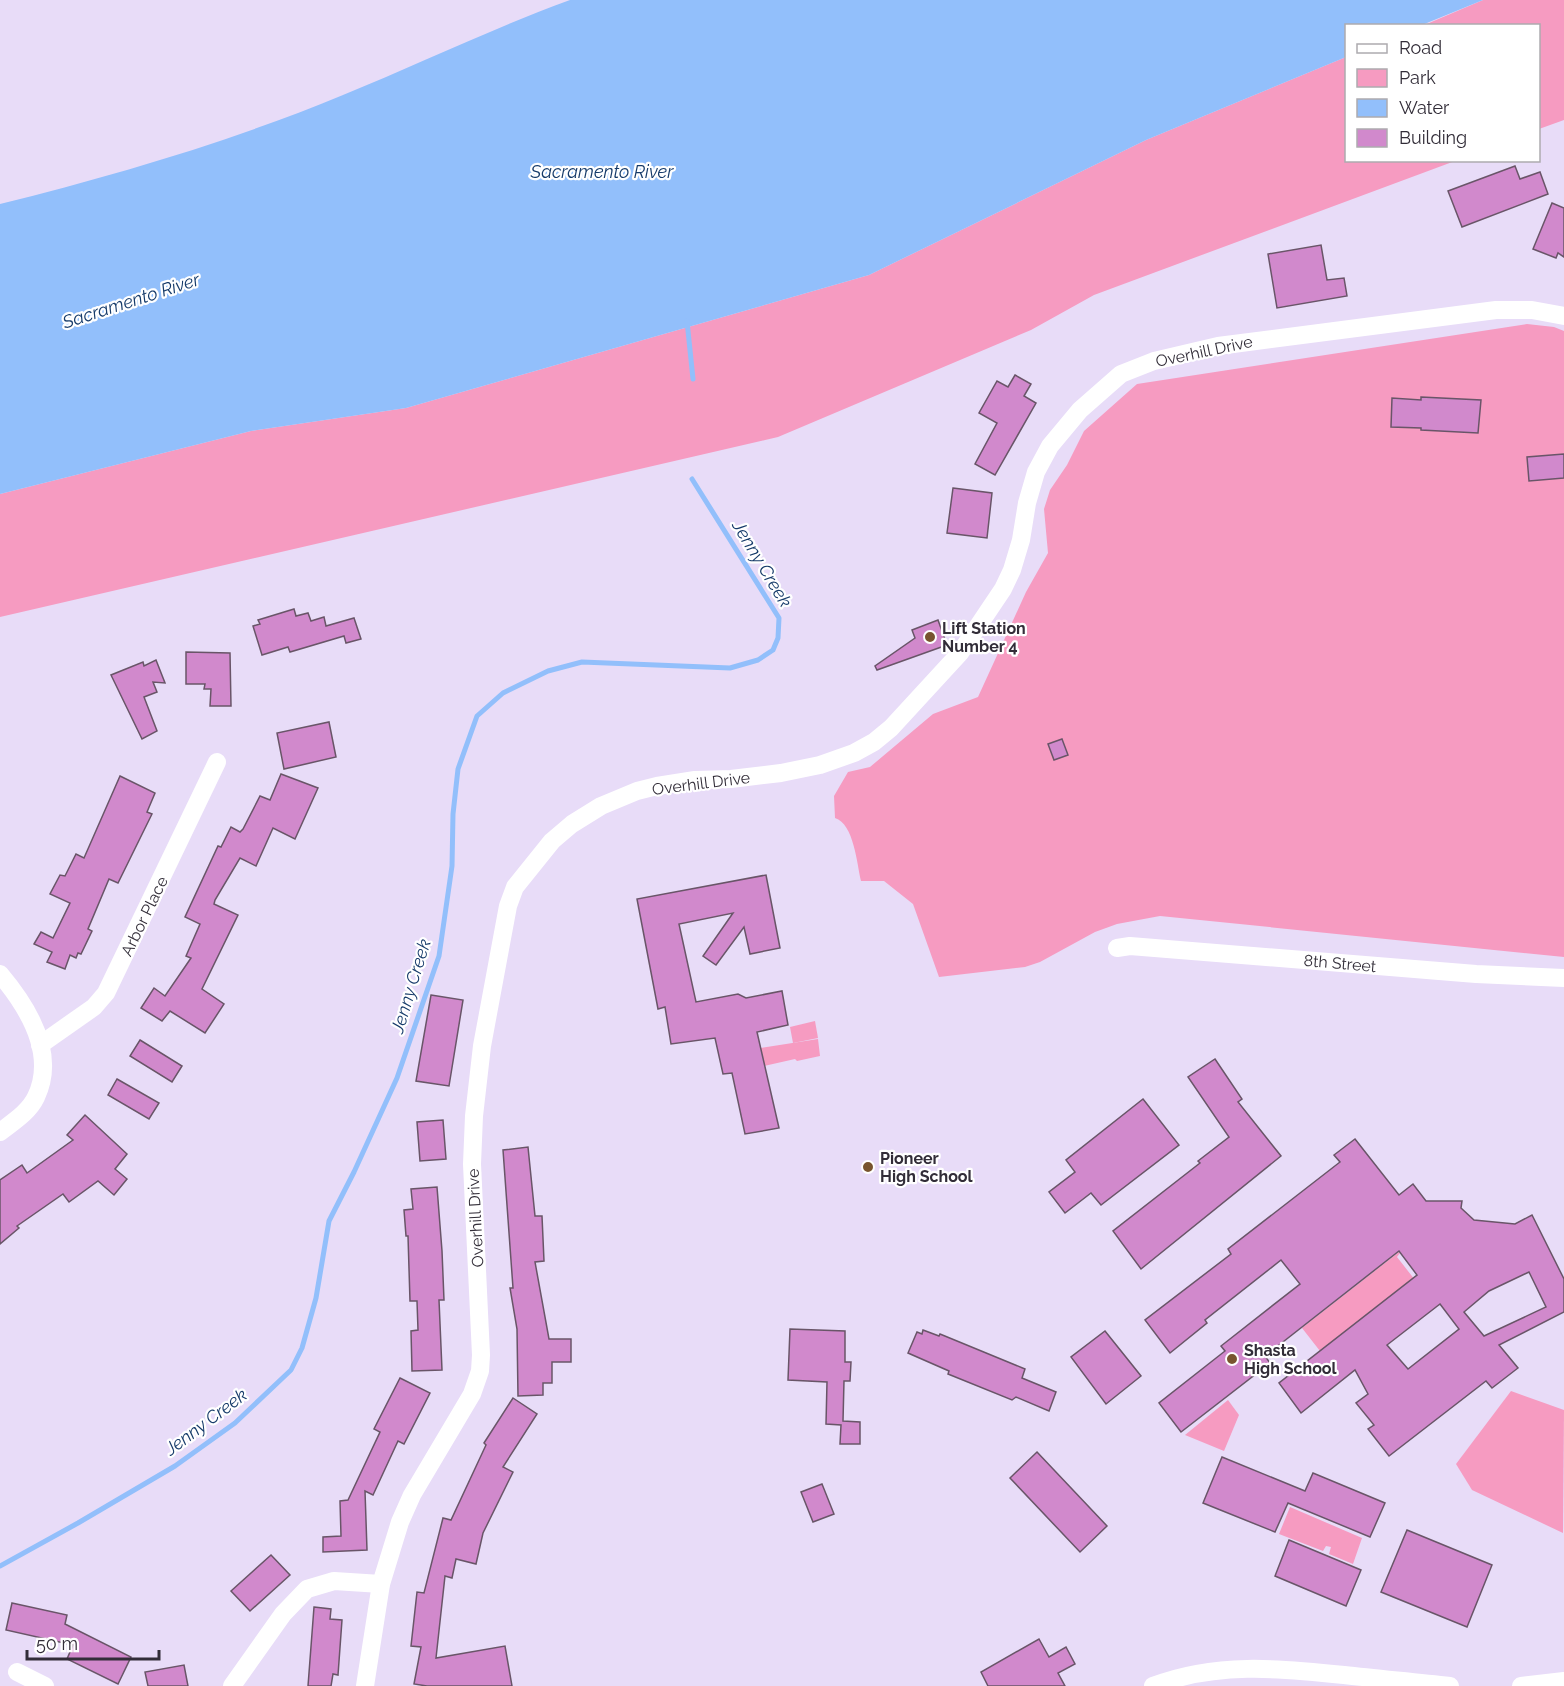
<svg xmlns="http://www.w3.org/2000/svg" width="1564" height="1686" font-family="Raleway,sans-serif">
<rect width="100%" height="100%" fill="#e8dcf8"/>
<g fill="#f69bc1">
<path d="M 1483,0 L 1564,0 L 1564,120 L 1539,129 L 1538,26 L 1422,26 Z"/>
<path d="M 1346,57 L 1346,160 L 1455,161 L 1094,295 L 1031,330 L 778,437 L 0,617 L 0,494 L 251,431 L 406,408 L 869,275 L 1146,140 Z"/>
<path d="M 1527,324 L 1554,327 L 1564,331 L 1564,957 L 1160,916 L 1117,924 L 1095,932 L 1040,962 L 1025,967 L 939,977 L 913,904 L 884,881 L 861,881 C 857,864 854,824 835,818 L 834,796 L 848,772 L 870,767 L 933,714 L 978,697 L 1026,592 L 1048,553 L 1044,509 L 1050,490 L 1067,465 L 1084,431 L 1137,384 Z"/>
<path d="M 815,1021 L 818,1038 L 793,1043 L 790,1027 Z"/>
<path d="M 818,1039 L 820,1056 L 797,1061 L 795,1059 L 764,1066 L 760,1048 Z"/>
<path d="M 1399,1252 L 1400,1253 L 1397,1257 L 1415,1280 L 1320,1351 L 1302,1328 Z"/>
<path d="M 1511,1391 L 1564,1410 L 1563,1533 L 1472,1490 L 1456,1464 Z"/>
<path d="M 1228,1400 L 1239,1415 L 1224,1451 L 1185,1435 Z"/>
<path d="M 1290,1507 L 1362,1538 L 1353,1564 L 1329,1554 L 1331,1547 L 1326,1546 L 1323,1551 L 1279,1534 Z"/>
</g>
<path fill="#92bffb" d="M 570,0 L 1483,0 L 1422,25 L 1346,26 L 1346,57 L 1146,140 L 869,275 L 406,408 L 251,431 L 0,494 L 0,204 C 116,175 232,141 343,95 C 419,64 493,28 570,0 Z"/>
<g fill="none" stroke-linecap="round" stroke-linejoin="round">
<g stroke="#92bffb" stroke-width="5">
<path d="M 687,321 L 693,379"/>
<path d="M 0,1566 L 78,1523 L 175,1466 L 235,1423 L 291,1370 L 302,1348 L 316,1298 L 329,1221 L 354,1172 L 397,1078 L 439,956 L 452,866 L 453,814 L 458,769 L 477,716 L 503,693 L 548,671 L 582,662 L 730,668 L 758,660 L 773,650 L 778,638 L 779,618 L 692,479"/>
</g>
</g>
<g fill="#d189cc" stroke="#695568" stroke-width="1.5" fill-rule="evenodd">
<path d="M 1515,166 L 1520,179 L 1540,172 L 1548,194 L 1462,227 L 1448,191 Z"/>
<path d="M 1552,203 L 1564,208 L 1564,257 L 1558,253 L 1556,258 L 1533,249 Z"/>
<path d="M 1321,245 L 1327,280 L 1344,278 L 1347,296 L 1277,308 L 1268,254 Z"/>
<path d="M 1015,375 L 1031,384 L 1024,396 L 1036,403 L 995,475 L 975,464 L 997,423 L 979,413 L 997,381 L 1008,387 Z"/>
<path d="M 1421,397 L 1481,400 L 1478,433 L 1421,430 L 1421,428 L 1391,427 L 1392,398 L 1421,400 Z"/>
<path d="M 1564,454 L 1564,478 L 1529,481 L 1527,457 Z"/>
<path d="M 953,488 L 992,493 L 987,538 L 947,533 Z"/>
<path d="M 294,609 L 296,616 L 308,613 L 311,621 L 324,617 L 326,626 L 354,618 L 361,639 L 346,643 L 344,636 L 290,652 L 288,647 L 262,655 L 253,626 L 260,624 L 258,620 Z"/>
<path d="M 938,620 L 947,645 L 877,670 L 875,666 L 915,638 L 912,630 Z"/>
<path d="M 186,652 L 230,653 L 231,706 L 210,706 L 211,689 L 204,689 L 205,684 L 186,684 Z"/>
<path d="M 156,660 L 165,683 L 153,682 L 157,692 L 144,697 L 157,731 L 142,739 L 111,675 L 143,662 L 144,666 Z"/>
<path d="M 329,722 L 336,757 L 284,769 L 277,733 Z"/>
<path d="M 1062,739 L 1068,755 L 1054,760 L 1048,744 Z"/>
<path d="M 281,774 L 318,788 L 295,839 L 273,828 L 256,866 L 240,858 L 215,900 L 214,904 L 238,915 L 202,989 L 224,1004 L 205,1033 L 170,1011 L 162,1021 L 141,1008 L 154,988 L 165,996 L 191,958 L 186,956 L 200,924 L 185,917 L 218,846 L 221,847 L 231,827 L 240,832 L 243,829 L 260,796 L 270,800 Z"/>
<path d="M 120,776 L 155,793 L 147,812 L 152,814 L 118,883 L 109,879 L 88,929 L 92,931 L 81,954 L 78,953 L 76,958 L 70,955 L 65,969 L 47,962 L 52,952 L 34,944 L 41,932 L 53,938 L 70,903 L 50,894 L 60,875 L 65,876 L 76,854 L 84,858 Z"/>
<path d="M 766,875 L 780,948 L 750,954 L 744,927 L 716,965 L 703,956 L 733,913 L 679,924 L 696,1002 L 738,994 L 746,998 L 782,991 L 788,1025 L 757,1032 L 779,1128 L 745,1134 L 732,1073 L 723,1074 L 715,1038 L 671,1044 L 665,1007 L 658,1009 L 637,899 Z"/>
<path d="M 431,995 L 463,1000 L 449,1086 L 416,1081 Z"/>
<path d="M 140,1040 L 182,1066 L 172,1082 L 130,1056 Z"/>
<path d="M 1215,1059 L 1242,1099 L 1238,1102 L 1281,1156 L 1141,1269 L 1113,1231 L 1200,1163 L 1198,1161 L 1229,1137 L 1188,1077 Z"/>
<path d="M 117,1079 L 159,1103 L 149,1119 L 108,1095 Z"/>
<path d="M 1143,1099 L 1179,1145 L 1101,1205 L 1091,1193 L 1065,1213 L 1049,1192 L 1075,1172 L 1066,1160 Z"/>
<path d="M 85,1115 L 127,1154 L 115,1169 L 127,1179 L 114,1195 L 98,1181 L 69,1202 L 63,1194 L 17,1226 L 19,1228 L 0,1244 L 0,1180 L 22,1165 L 27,1173 L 73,1140 L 67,1135 Z"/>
<path d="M 443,1120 L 446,1159 L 420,1161 L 417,1122 Z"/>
<path d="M 1355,1139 L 1399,1195 L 1413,1184 L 1426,1201 L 1462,1201 L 1461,1208 L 1474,1220 L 1515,1224 L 1532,1215 L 1564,1279 L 1564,1312 L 1499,1345 L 1518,1368 L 1492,1388 L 1486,1381 L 1389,1456 L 1368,1429 L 1374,1425 L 1356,1403 L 1368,1394 L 1355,1370 L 1301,1413 L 1279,1383 L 1417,1275 L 1399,1251 L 1265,1356 L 1270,1363 L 1181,1432 L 1159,1403 L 1225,1351 L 1221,1346 L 1300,1284 L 1281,1260 L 1205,1320 L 1207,1323 L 1170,1353 L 1145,1320 L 1231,1254 L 1228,1249 L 1340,1162 L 1334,1155 ZM 1529,1272 L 1546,1307 L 1484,1336 L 1464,1312 L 1489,1291 ZM 1440,1304 L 1459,1329 L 1408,1369 L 1387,1345 Z"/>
<path d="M 528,1147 L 535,1216 L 542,1216 L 544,1261 L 535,1262 L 549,1339 L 571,1339 L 571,1362 L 552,1362 L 552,1383 L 543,1383 L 543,1395 L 518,1396 L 517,1329 L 510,1288 L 513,1288 L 503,1150 Z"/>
<path d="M 437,1187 L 442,1251 L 444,1300 L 439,1300 L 442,1370 L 412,1371 L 411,1331 L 418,1330 L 417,1301 L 410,1301 L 408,1236 L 406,1236 L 404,1210 L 413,1209 L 411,1189 Z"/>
<path d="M 790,1329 L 845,1331 L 845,1362 L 851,1362 L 850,1381 L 844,1381 L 843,1421 L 860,1422 L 860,1444 L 840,1444 L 841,1425 L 826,1424 L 827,1382 L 788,1380 Z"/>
<path d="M 923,1330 L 939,1336 L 940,1334 L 1025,1369 L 1022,1378 L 1056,1392 L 1049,1411 L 1016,1397 L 1012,1400 L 948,1374 L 949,1371 L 908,1353 L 917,1332 L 922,1334 Z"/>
<path d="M 1105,1331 L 1141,1376 L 1106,1404 L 1071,1357 Z"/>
<path d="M 400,1378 L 430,1393 L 404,1444 L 398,1441 L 373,1495 L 365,1491 L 367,1550 L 323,1552 L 323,1537 L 341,1536 L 340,1501 L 348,1500 L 380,1432 L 374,1429 Z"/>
<path d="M 513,1398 L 537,1414 L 503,1467 L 513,1472 L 483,1533 L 476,1564 L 456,1559 L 452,1578 L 445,1576 L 436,1658 L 505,1646 L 512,1686 L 427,1686 L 414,1684 L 421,1647 L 411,1646 L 417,1592 L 424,1593 L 443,1518 L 451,1520 L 486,1445 L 484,1443 Z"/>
<path d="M 1037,1452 L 1107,1526 L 1080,1552 L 1010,1478 Z"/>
<path d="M 1222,1457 L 1305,1491 L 1313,1473 L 1385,1503 L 1370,1537 L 1288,1503 L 1275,1532 L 1203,1503 Z"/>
<path d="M 822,1484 L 834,1514 L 813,1522 L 801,1492 Z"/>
<path d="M 1407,1530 L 1492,1565 L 1467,1627 L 1381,1592 Z"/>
<path d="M 1289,1540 L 1361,1570 L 1346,1606 L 1275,1576 Z"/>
<path d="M 271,1555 L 290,1575 L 250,1611 L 231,1591 Z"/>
<path d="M 12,1603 L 67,1615 L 65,1624 L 131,1657 L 118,1684 L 67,1659 L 73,1645 L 6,1630 Z"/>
<path d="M 314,1607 L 331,1609 L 330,1619 L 342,1620 L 338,1675 L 333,1674 L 331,1686 L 308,1686 Z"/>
<path d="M 1039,1639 L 1049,1657 L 1066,1647 L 1075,1664 L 1058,1673 L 1065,1686 L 988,1686 L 981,1672 Z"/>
<path d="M 184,1665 L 188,1686 L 148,1686 L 145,1672 Z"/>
</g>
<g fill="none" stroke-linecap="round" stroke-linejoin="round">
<g stroke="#fff" stroke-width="18">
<path d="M 1117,948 L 1130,946 L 1476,974 L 1564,978"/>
<path d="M 0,974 C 27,1006 57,1053 36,1097 C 29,1112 13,1122 0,1132"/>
<path d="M 40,1045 L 94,1007 L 106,993 L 217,762"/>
<path d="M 17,1672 L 45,1686"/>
<path d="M 232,1686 L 283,1614 L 307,1589 L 334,1581 L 381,1584"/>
<path d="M 365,1686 L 381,1584 L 400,1522 L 412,1495 L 472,1394 L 480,1371 L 481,1355 L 472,1164 L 474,1116 L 482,1046 L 508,906 L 515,887 L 552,841 L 572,824 L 601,806 L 637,791 L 657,786 L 695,780 L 731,779 L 781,773 L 820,765 L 854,753 L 874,742 L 891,728 L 960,653 L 1003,589 L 1012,570 L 1021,540 L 1027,503 L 1036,472 L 1050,446 L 1080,410 L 1121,374 L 1154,361 L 1218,346 L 1496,310 L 1532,310 L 1564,316"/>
<path d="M 1153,1686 C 1215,1662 1279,1668 1344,1675 C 1379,1679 1415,1682 1450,1686"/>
<path d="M 1521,1686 L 1564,1681"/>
</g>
</g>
<g fill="#78542e" stroke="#fff" stroke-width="2">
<circle cx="930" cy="637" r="6"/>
<circle cx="868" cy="1167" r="6"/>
<circle cx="1232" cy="1359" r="6"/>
</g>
<g text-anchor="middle" stroke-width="4.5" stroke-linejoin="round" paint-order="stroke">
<g font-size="16" fill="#322d38" stroke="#fff">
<text transform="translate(1204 351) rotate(-12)" y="6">Overhill Drive</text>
<text transform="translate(701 783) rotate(-7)" y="6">Overhill Drive</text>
<text transform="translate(144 916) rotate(-64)" y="6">Arbor Place</text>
<text transform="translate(1340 963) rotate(5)" y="6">8th Street</text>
<text transform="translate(475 1218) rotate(-93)" y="6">Overhill Drive</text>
</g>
<g font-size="16" font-weight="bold" fill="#322d38" stroke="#fff" text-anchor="start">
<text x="942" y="634">Lift Station<tspan x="942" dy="18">Number 4</tspan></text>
<text x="880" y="1164">Pioneer<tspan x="880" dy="18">High School</tspan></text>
<text x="1244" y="1356">Shasta<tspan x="1244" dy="18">High School</tspan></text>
</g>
<g font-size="18" font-style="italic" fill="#163b6a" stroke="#fff">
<text x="602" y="178">Sacramento River</text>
<text transform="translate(131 301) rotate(-18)" y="6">Sacramento River</text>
<text transform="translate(762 564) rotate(59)" y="6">Jenny Creek</text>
<text transform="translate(411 986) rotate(-73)" y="6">Jenny Creek</text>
<text transform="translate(206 1422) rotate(-37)" y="6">Jenny Creek</text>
</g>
</g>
<rect x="1345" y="24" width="195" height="138" fill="#ffffff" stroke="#adabaf" stroke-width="1.5"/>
<rect x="1357" y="44" width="30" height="9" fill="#ffffff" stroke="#adabaf" stroke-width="1.5"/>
<text x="1399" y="54" font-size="18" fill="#322d38">Road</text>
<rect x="1357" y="69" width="30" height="18" fill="#f69bc1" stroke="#adabaf" stroke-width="1.5"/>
<text x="1399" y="84" font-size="18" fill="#322d38">Park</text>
<rect x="1357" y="99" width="30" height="18" fill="#92bffb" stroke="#adabaf" stroke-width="1.5"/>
<text x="1399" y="114" font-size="18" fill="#322d38">Water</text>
<rect x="1357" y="129" width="30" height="18" fill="#d189cc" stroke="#adabaf" stroke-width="1.5"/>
<text x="1399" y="144" font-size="18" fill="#322d38">Building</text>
<path d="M27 1650v9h132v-9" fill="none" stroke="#322d38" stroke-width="3"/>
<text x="36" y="1650" font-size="18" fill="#322d38" stroke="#ffffff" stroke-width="4.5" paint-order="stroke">50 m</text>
</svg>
